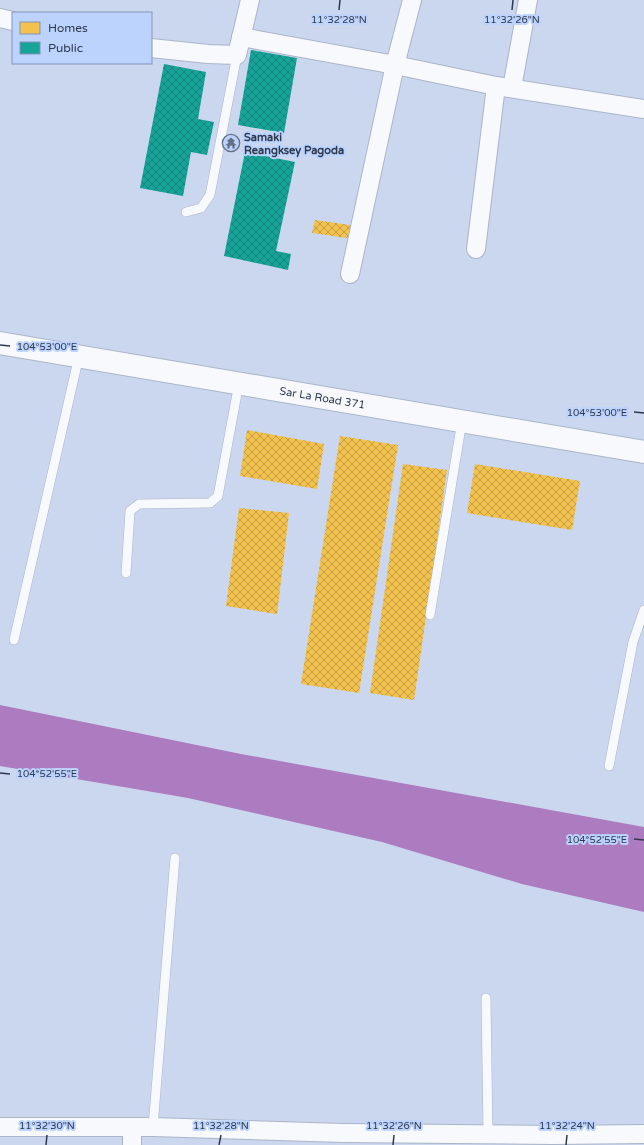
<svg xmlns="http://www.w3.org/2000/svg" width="644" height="1145" font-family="'Varela Round',sans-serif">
<defs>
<pattern id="homes-cross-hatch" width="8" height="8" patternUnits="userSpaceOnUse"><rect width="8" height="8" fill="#f2c14e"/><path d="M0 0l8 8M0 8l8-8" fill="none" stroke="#c49e43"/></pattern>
<pattern id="public-cross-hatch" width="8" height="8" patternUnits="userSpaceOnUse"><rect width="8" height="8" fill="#17a398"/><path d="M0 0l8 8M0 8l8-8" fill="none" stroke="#15867e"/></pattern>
</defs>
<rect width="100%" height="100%" fill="#cbd7ee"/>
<path fill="#ad7bbf" d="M 0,705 L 241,754 L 644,827 L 644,912 L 522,884 L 382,842 L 188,798 L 0,766 Z"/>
<g fill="url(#homes-cross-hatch)">
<path d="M 315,220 L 357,226 L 354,239 L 312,233 Z"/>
<path d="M 247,430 L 324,444 L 317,489 L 240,476 Z"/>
<path d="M 340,436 L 398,445 L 359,693 L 301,684 Z"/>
<path d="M 403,464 L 447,470 L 414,700 L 370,693 Z"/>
<path d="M 475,464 L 580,481 L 572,530 L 467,513 Z"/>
<path d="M 239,508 L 289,513 L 277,614 L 226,606 Z"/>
</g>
<g fill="url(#public-cross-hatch)">
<path d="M 251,50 L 297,58 L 284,133 L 238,125 Z"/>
<path d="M 164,64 L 206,72 L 198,119 L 214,122 L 207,155 L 191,152 L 183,196 L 140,188 Z"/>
<path d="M 245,152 L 295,162 L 276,251 L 291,254 L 288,270 L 224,256 Z"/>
</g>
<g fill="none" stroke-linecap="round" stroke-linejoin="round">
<defs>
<g id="lane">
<path d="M 186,212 L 201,208 L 210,195 L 237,55"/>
<path d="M 126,573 L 130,511 L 139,504 L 210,503 L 218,496 L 239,383"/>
<path d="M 430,615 L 462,421"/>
<path d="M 14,640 L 79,356"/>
<path d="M 609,766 L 633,642 L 644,610"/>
<path d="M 486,998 L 488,1134"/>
<path d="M 153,1127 L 175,858"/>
</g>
<g id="street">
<path d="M 0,18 L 13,21"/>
<path d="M 241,37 L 395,65 L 496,86 L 644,109"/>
<path d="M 151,48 L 208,54 L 237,55 L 250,0"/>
<path d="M 512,88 L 528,0"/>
<path d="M 476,249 L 496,86"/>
<path d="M 350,274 L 395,65 L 412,0"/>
<path d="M 0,1127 L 153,1127 L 343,1133 L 553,1135 L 644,1134"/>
<path d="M 132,1145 L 132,1128"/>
</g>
<g id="secondary">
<path id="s1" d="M 0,343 L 644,452"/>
</g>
</defs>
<use href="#lane" stroke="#abb5c9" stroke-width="10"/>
<use href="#street" stroke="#abb5c9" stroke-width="20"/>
<use href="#secondary" stroke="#abb5c9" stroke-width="24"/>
<use href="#lane" stroke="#f7f9fc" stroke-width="9"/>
<use href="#street" stroke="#f7f9fc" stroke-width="18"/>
<use href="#secondary" stroke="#f7f9fc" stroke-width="22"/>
</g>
<path fill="none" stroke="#2e394e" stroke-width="1.5" d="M 339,10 L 340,0M 512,10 L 513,0M 0,345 L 10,346M 634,412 L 644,413M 0,773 L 10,774M 634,839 L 644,840M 46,1145 L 47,1135M 219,1145 L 221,1135M 393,1145 L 394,1135M 566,1145 L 567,1135"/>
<defs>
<symbol id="temple-ring" viewBox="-11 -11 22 22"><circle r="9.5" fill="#bcd3fd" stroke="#657086" stroke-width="1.5"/><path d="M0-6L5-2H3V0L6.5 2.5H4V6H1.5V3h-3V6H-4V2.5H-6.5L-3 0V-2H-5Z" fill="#657086"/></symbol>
</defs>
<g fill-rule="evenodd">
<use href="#temple-ring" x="221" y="133" width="20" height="20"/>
</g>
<g text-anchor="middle" stroke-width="4" stroke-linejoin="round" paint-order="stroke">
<g font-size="11" font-weight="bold" fill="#2e394e" stroke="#bcd3fd" text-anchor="start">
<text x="244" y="141">Samaki<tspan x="244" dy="13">Reangksey Pagoda</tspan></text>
</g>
<g font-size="11" fill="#2e394e" stroke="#bcd3fd">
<text dy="4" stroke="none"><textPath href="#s1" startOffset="327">Sar La Road 371</textPath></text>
</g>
</g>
<g font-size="10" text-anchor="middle" fill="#2e394e" stroke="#bcd3fd" stroke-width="4" stroke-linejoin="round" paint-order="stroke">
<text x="339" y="23">11°32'28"N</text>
<text x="512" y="23">11°32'26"N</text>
<text x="47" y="350">104°53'00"E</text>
<text x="597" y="416">104°53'00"E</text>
<text x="47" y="777">104°52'55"E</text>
<text x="597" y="843">104°52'55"E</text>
<text x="47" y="1129">11°32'30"N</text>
<text x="221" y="1129">11°32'28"N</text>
<text x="394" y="1129">11°32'26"N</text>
<text x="567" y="1129">11°32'24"N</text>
</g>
<rect x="12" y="12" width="140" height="52" fill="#bcd3fd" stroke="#8395b7"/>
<rect x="20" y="22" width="20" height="12" fill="#f2c14e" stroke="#8395b7"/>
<text x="48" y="32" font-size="12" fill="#2e394e">Homes</text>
<rect x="20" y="42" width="20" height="12" fill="#17a398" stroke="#8395b7"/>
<text x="48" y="52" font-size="12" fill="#2e394e">Public</text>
</svg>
